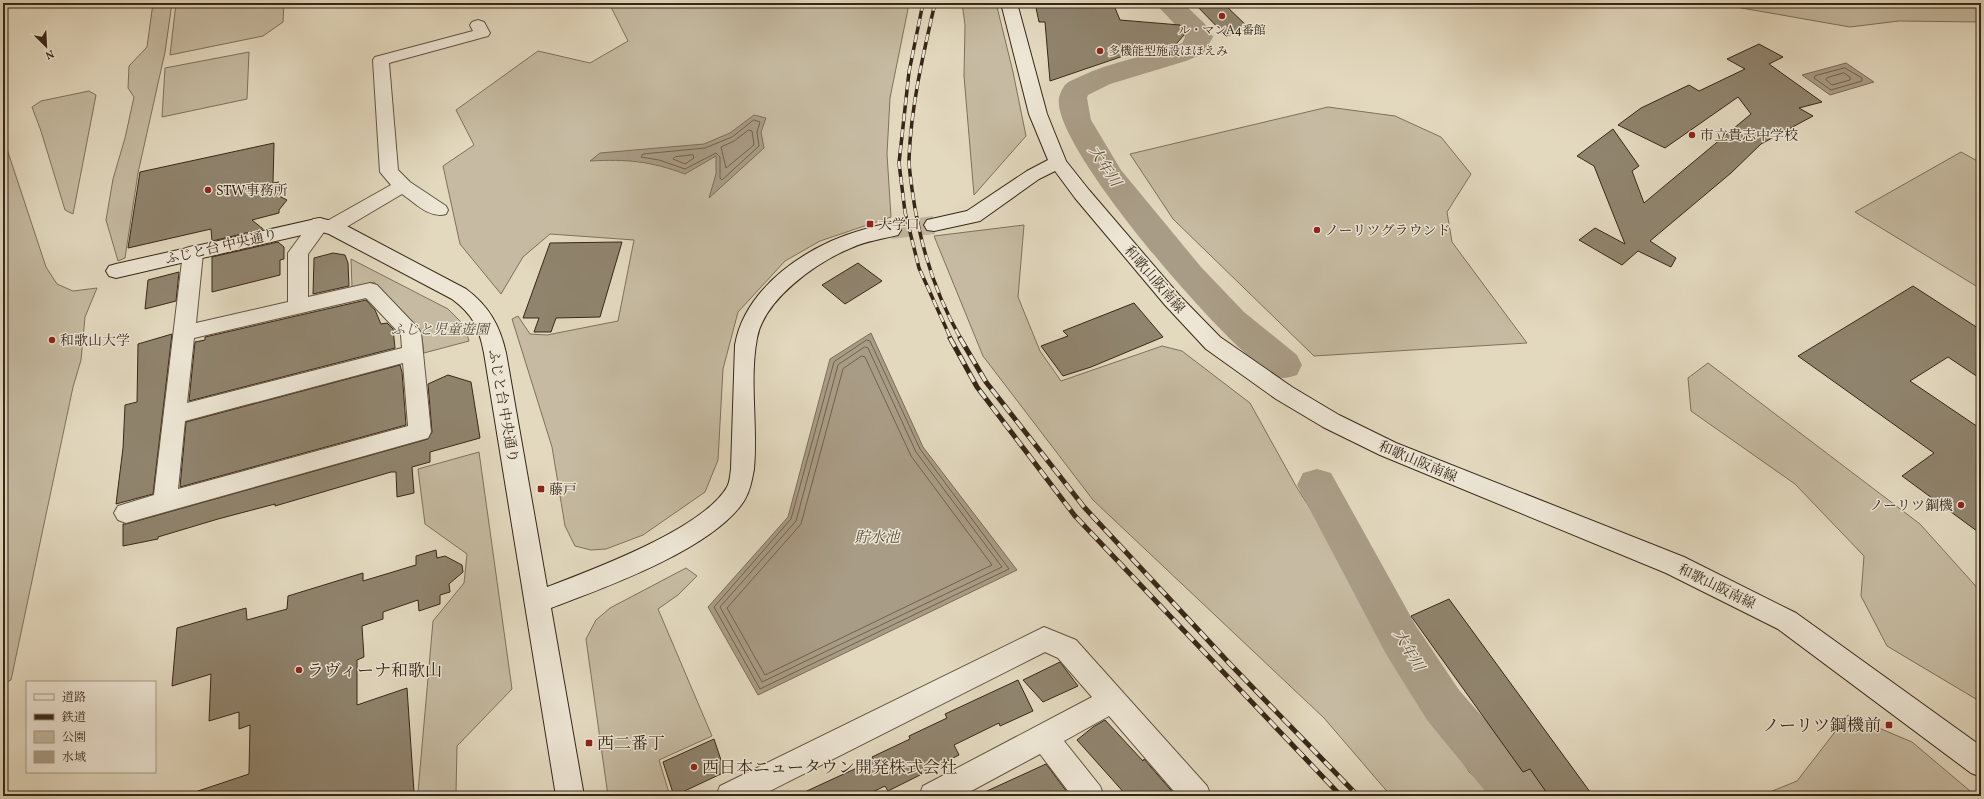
<svg xmlns="http://www.w3.org/2000/svg" width="1984" height="799" font-family="Vollkorn,'Noto Serif JP',serif">
<rect width="100%" height="100%" fill="#e3d9bf"/>
<filter id="stains"><feTurbulence type="fractalNoise" baseFrequency=".005" numOctaves="4"/><feColorMatrix values="0 0 0 0 .2 0 0 0 0 .09 0 0 0 0 .02 0 0 0 .5 -.17"/></filter>
<radialGradient id="worn" r=".72"><stop offset=".6" stop-color="#630" stop-opacity="0"/><stop offset="1" stop-color="#630" stop-opacity=".3"/></radialGradient>
<g fill="#c6bba2" stroke="#7e715c">
<path d="M 153,3 L 172,3 L 165,52 L 138,173 L 125,258 L 118,261 L 106,220 L 113,179 L 125,138 L 134,97 L 128,88 L 129,66 L 147,47 Z"/>
<path d="M 176,3 L 284,3 L 283,22 L 263,36 L 170,55 Z"/>
<path d="M 609,3 L 909,4 L 890,98 L 887,154 L 891,217 L 820,241 L 785,261 L 738,312 L 723,369 L 718,460 L 705,492 L 643,535 L 606,549 L 591,550 L 575,546 L 565,526 L 552,447 L 512,319 L 518,316 L 530,334 L 547,335 L 618,321 L 634,240 L 550,234 L 523,257 L 501,294 L 460,244 L 443,166 L 474,145 L 456,110 L 538,51 L 590,63 L 628,41 Z"/>
<path d="M 962,3 L 996,3 L 1013,72 L 1026,136 L 974,195 L 964,76 L 965,25 Z"/>
<path d="M 1713,3 L 1981,3 L 1981,22 L 1899,21 L 1850,27 Z"/>
<path d="M 249,52 L 247,99 L 162,117 L 165,68 Z"/>
<path d="M 89,91 L 96,95 L 73,214 L 65,210 L 41,131 L 32,107 L 41,101 Z"/>
<path d="M 1328,107 L 1395,116 L 1441,137 L 1471,174 L 1447,212 L 1452,242 L 1527,343 L 1314,356 L 1173,219 L 1130,154 Z"/>
<path d="M 3,137 L 46,267 L 57,284 L 73,291 L 97,288 L 85,317 L 81,360 L 73,387 L 11,680 L 3,684 Z"/>
<path d="M 1961,152 L 1981,163 L 1981,289 L 1855,212 Z"/>
<path d="M 1024,225 L 1018,297 L 1040,351 L 1061,381 L 1162,346 L 1182,351 L 1250,403 L 1296,486 L 1388,633 L 1469,772 L 1500,796 L 1391,796 L 1324,718 L 1093,500 L 983,356 L 934,236 Z"/>
<path d="M 351,259 L 448,309 L 464,325 L 469,341 L 424,353 L 421,331 L 374,282 L 352,287 Z"/>
<path d="M 1708,363 L 1920,524 L 1981,592 L 1981,702 L 1887,646 L 1861,596 L 1864,556 L 1795,484 L 1691,411 L 1688,378 Z"/>
<path d="M 479,452 L 512,689 L 457,746 L 456,794 L 453,796 L 411,796 L 418,792 L 433,621 L 464,583 L 467,554 L 425,524 L 418,469 Z"/>
<path d="M 686,568 L 697,576 L 678,595 L 658,609 L 712,736 L 659,760 L 670,796 L 608,796 L 586,639 L 596,620 L 610,608 Z"/>
<path d="M 1848,715 L 1912,742 L 1976,796 L 1760,796 L 1797,781 Z"/>
</g>
<g fill="#a99c86" stroke="#7b6d5a">
<path d="M 1846,63 L 1874,82 L 1830,95 L 1802,75 Z"/>
<path d="M 754,115 L 766,118 L 761,132 L 764,148 L 709,198 L 716,174 L 716,156 L 685,174 C 650,161 627,159 590,161 L 600,153 L 704,144 L 730,133 Z"/>
<path d="M 871,333 L 923,447 L 1017,570 L 758,695 L 708,607 L 788,517 L 830,359 Z"/>
</g>
<g fill="none" stroke-linecap="round" stroke-linejoin="round">
<g stroke="#70624e" stroke-width="1">
<path d="M 1845,68 L 1862,78 L 1862,81 L 1831,90 L 1814,78 L 1815,76 Z"/>
<path d="M 1844,73 L 1850,77 L 1850,80 L 1832,85 L 1826,80 L 1827,78 Z"/>
<path d="M 754,120 L 760,122 L 757,132 L 759,146 L 722,180 L 720,178 L 720,157 L 716,153 L 685,169 L 659,160 L 641,157 L 643,154 L 705,148 L 732,137 Z"/>
<path d="M 749,130 L 752,131 L 754,145 L 726,168 L 721,147 L 734,141 Z"/>
<path d="M 693,155 L 694,158 L 685,164 L 673,159 L 675,157 Z"/>
<path d="M 867,340 L 870,341 L 920,449 L 1009,569 L 760,689 L 714,607 L 791,519 L 834,362 Z"/>
<path d="M 865,347 L 868,348 L 916,452 L 1002,567 L 762,682 L 720,607 L 796,521 L 838,365 Z"/>
<path d="M 862,356 L 865,357 L 911,456 L 992,565 L 765,675 L 727,608 L 801,524 L 843,369 Z"/>
</g>
<g fill="#a99c86" fill-rule="evenodd">
<path d="M 1155,3 L 1183,3 L 1204,23 L 1213,37 L 1203,54 L 1186,61 L 1110,84 L 1088,95 L 1087,98 L 1091,120 L 1121,170 L 1201,267 L 1244,312 L 1297,355 L 1302,365 L 1297,375 C 1288,378 1280,380 1271,374 C 1226,347 1051,146 1059,98 C 1060,93 1063,87 1066,84 C 1069,81 1075,79 1079,77 C 1112,61 1149,56 1182,43 L 1185,37 L 1183,33 Z"/>
<path d="M 1317,469 L 1331,473 L 1416,626 L 1459,690 L 1523,763 L 1543,779 L 1550,796 L 1489,796 L 1427,720 L 1386,654 L 1297,485 L 1303,473 Z"/>
</g>
</g>
<g fill="#90846e" stroke="#372717">
<path d="M 1035,3 L 1113,3 L 1120,20 L 1180,25 L 1184,35 L 1171,50 L 1135,52 L 1050,81 L 1045,22 L 1039,22 Z"/>
<path d="M 1194,3 L 1223,3 L 1250,29 L 1226,36 Z"/>
<path d="M 1759,44 L 1783,57 L 1769,64 L 1822,102 L 1799,108 L 1813,116 L 1761,144 L 1731,173 L 1650,241 L 1676,258 L 1671,267 L 1638,251 L 1622,265 L 1579,240 L 1595,228 L 1625,244 L 1594,166 L 1577,156 L 1613,129 L 1639,166 L 1632,171 L 1644,203 L 1751,114 L 1738,97 L 1665,148 L 1618,125 L 1641,108 L 1689,85 L 1699,91 L 1745,69 L 1727,59 Z"/>
<path d="M 274,143 L 273,183 L 279,182 L 279,196 L 287,200 L 279,210 L 279,213 L 252,220 L 263,229 L 212,241 L 211,229 L 128,248 L 140,172 Z"/>
<path d="M 278,242 L 284,247 L 284,259 L 280,260 L 280,275 L 212,292 L 212,257 Z"/>
<path d="M 622,242 L 600,317 L 556,318 L 551,332 L 534,332 L 539,318 L 523,318 L 550,243 Z"/>
<path d="M 333,253 L 345,255 L 348,263 L 349,286 L 313,294 L 314,258 Z"/>
<path d="M 858,263 L 882,281 L 845,304 L 822,285 Z"/>
<path d="M 179,272 L 176,301 L 145,309 L 148,280 Z"/>
<path d="M 1913,286 L 1981,330 L 1981,379 L 1948,357 L 1910,381 L 1981,429 L 1981,534 L 1902,476 L 1934,453 L 1798,356 Z"/>
<path d="M 366,300 L 375,310 L 381,324 L 387,323 L 393,329 L 395,348 L 189,401 L 195,342 L 205,340 L 205,337 Z"/>
<path d="M 1134,303 L 1163,337 L 1091,367 L 1063,376 L 1041,346 L 1068,336 L 1063,331 Z"/>
<path d="M 172,334 L 153,494 L 116,504 L 123,448 L 125,405 L 137,402 L 138,344 Z"/>
<path d="M 400,365 L 402,372 L 406,425 L 180,487 L 186,422 Z"/>
<path d="M 448,375 L 471,382 L 480,438 L 430,452 L 430,462 L 412,467 L 414,493 L 397,497 L 396,472 L 391,472 L 275,506 L 275,504 L 218,519 L 158,537 L 158,539 L 123,546 L 123,524 L 126,524 L 428,439 L 432,432 L 428,384 Z"/>
<path d="M 436,550 L 437,558 L 445,556 L 462,565 L 463,572 L 449,584 L 450,592 L 440,595 L 440,604 L 419,611 L 418,600 L 383,612 L 383,619 L 362,626 L 364,657 L 357,660 L 357,705 L 407,688 L 414,792 L 403,796 L 192,796 L 192,793 L 249,774 L 250,725 L 239,729 L 239,712 L 209,721 L 211,674 L 172,686 L 177,628 L 246,608 L 247,620 L 287,609 L 288,596 L 363,573 L 363,581 L 416,565 L 416,556 Z"/>
<path d="M 1449,599 L 1593,796 L 1549,796 L 1530,769 L 1523,772 L 1411,616 Z"/>
<path d="M 1060,662 L 1078,686 L 1043,702 L 1023,680 Z"/>
<path d="M 1018,680 L 1033,711 L 1000,726 L 999,723 L 954,745 L 959,755 L 918,776 L 888,791 L 885,786 L 864,796 L 796,796 L 874,760 L 872,757 L 910,739 L 909,736 L 947,718 L 945,714 Z"/>
<path d="M 1105,720 L 1143,761 L 1144,759 L 1176,796 L 1127,796 L 1077,740 L 1093,727 Z"/>
<path d="M 714,739 L 725,772 L 674,796 L 663,762 Z"/>
<path d="M 1046,764 L 1070,796 L 976,796 Z"/>
</g>
<g fill="none" stroke-linecap="round" stroke-linejoin="round">
<path stroke="#c1b59d" stroke-width="18" stroke-dasharray="18 9" stroke-linecap="butt" d="M 891,230 L 934,225"/>
<defs>
<g id="street">
<path d="M 478,20 L 484,22 L 490,33 L 488,36 L 389,63 L 398,170 L 410,182 L 446,206 L 448,210 L 446,214 C 430,219 415,203 402,194 L 338,232 L 331,233 L 324,232 L 308,254 L 308,297 L 370,283 L 377,285 L 418,328 L 421,333 L 431,432 L 428,438 L 126,523 L 118,520 L 114,513 L 118,506 L 154,495 L 183,253 L 186,248 L 193,246 L 200,248 L 203,253 L 196,323 L 288,302 L 288,253 L 313,219 L 320,218 L 327,221 L 391,185 L 380,172 L 373,60 L 375,57 L 473,31 L 470,25 L 472,22 ZM 366,298 L 401,335 L 402,348 L 187,403 L 194,338 ZM 403,363 L 408,426 L 178,489 L 185,421 Z"/>
<path d="M 1044,627 L 1076,640 L 1207,786 L 1211,796 L 1178,796 L 1109,716 L 1064,741 L 1100,786 L 1104,796 L 1072,796 L 1040,754 L 962,796 L 919,796 L 923,786 L 1092,697 L 1058,658 L 1045,652 L 760,796 L 716,796 L 720,786 Z"/>
</g>
<g id="secondary">
<path d="M 1001,3 L 1017,3 L 1047,114 L 1066,161 L 1089,190 L 1179,295 L 1220,337 L 1292,387 L 1339,415 L 1396,443 L 1684,557 L 1796,613 L 1981,746 L 1981,777 L 1971,773 L 1778,629 L 1666,573 L 1380,455 L 1323,427 L 1276,399 L 1206,349 L 1165,305 L 1075,198 L 1055,171 L 1039,179 L 980,221 L 934,231 L 927,230 L 924,225 L 927,220 L 967,211 L 1027,171 L 1048,160 L 1029,114 Z"/>
<path d="M 320,218 L 343,224 L 466,289 C 489,306 500,326 506,353 L 547,587 C 592,570 703,529 727,487 C 730,482 730,475 731,469 L 735,345 C 745,287 808,245 862,230 C 874,227 886,222 898,225 L 901,230 L 898,235 C 882,239 866,241 851,248 C 817,262 764,299 757,338 C 749,381 758,426 754,469 C 752,480 750,491 744,501 C 713,549 604,588 551,608 L 584,796 L 556,796 L 484,353 C 479,327 473,315 452,299 L 329,234 L 319,231 L 116,278 L 109,276 L 106,271 L 109,266 L 116,264 Z"/>
</g>
</defs>
<use href="#street" stroke="#625441" stroke-width="2"/>
<use href="#secondary" stroke="#372717" stroke-width="2"/>
<use href="#street" fill="#ede6d5" fill-rule="evenodd"/>
<use href="#secondary" fill="#ede6d5" fill-rule="evenodd"/>
<defs>
<g id="rail-far1">
<path d="M 923,3 L 909,72 L 899,163 L 905,212 L 919,268 L 951,339"/>
<path d="M 935,3 C 923,55 911,106 909,159 C 909,169 911,180 912,189 C 919,241 935,294 961,339"/>
</g>
<g id="rail">
<path d="M 950,338 L 977,387 L 1075,516 L 1341,796"/>
<path d="M 960,338 L 986,382 L 1084,507 L 1230,664 L 1358,796"/>
</g>
</defs>
<use href="#rail-far1" stroke="#372717" stroke-width="3.5"/>
<use href="#rail" stroke="#372717" stroke-width="5"/>
<use href="#rail-far1" stroke="#ede6d5" stroke-width="2.5" stroke-dasharray="8" stroke-linecap="butt"/>
<use href="#rail" stroke="#ede6d5" stroke-width="3.5" stroke-dasharray="10" stroke-linecap="butt"/>
</g>
<g fill="#8f2418" stroke="#ede6d5" stroke-width="1.5">
<circle cx="1222" cy="16" r="4"/>
<circle cx="1100" cy="51" r="4"/>
<circle cx="1692" cy="135" r="4"/>
<circle cx="208" cy="190" r="4"/>
<rect x="866" y="220" width="8" height="8" rx="2"/>
<circle cx="1317" cy="230" r="4"/>
<circle cx="52" cy="340" r="4"/>
<rect x="537" y="485" width="8" height="8" rx="2"/>
<circle cx="1961" cy="505" r="4"/>
<circle cx="299" cy="670" r="4"/>
<rect x="1885" y="721" width="8" height="8" rx="2"/>
<rect x="585" y="739" width="8" height="8" rx="2"/>
<circle cx="694" cy="767" r="4"/>
</g>
<g text-anchor="middle" stroke-width="3" stroke-linejoin="round" paint-order="stroke">
<g font-size="12" fill="#372717" stroke="#ede6d5">
<text x="1222" y="34">ル・マンA4番館</text>
<text x="1108" y="55" text-anchor="start">多機能型施設ほほえみ</text>
</g>
<g font-size="14" fill="#372717" stroke="#ede6d5" text-anchor="start">
<text x="1700" y="140">市立貴志中学校</text>
<text x="216" y="195">STW事務所</text>
<text x="878" y="229">大学口</text>
<text x="1325" y="235">ノーリツグラウンド</text>
<text x="60" y="345">和歌山大学</text>
<text x="549" y="494">藤戸</text>
<text x="1953" y="510" text-anchor="end">ノーリツ鋼機</text>
</g>
<g font-size="14" fill="#372717" stroke="#ede6d5">
<text transform="translate(221 246) rotate(-13)" y="5">ふじと台 中央通り</text>
<text transform="translate(1155 279) rotate(49)" y="5">和歌山阪南線</text>
<text transform="translate(504 406) rotate(80)" y="5">ふじと台 中央通り</text>
<text transform="translate(1418 461) rotate(23)" y="5">和歌山阪南線</text>
<text transform="translate(1717 586) rotate(26)" y="5">和歌山阪南線</text>
</g>
<g font-size="14" font-style="italic" fill="#5b4c3a" stroke="#ede6d5">
<text x="440" y="334">ふじと児童遊園</text>
</g>
<g font-size="15" font-style="italic" fill="#594a38" stroke="#ede6d5">
<text transform="translate(1105 166) rotate(57)" y="5">大年川</text>
<text x="877" y="542">貯水池</text>
<text transform="translate(1409 650) rotate(59)" y="5">大年川</text>
</g>
<g font-size="17" fill="#372717" stroke="#ede6d5" text-anchor="start">
<text x="307" y="676">ラヴィーナ和歌山</text>
<text x="1881" y="731" text-anchor="end">ノーリツ鋼機前</text>
<text x="597" y="749">西二番丁</text>
<text x="702" y="773">西日本ニュータウン開発株式会社</text>
</g>
</g>
<rect width="1984" height="799" fill="none" stroke="#e3d9bf" stroke-width="16"/>
<rect x="4" y="4" width="1976" height="791" fill="none" stroke="#372717" stroke-width="2"/>
<rect x="8" y="8" width="1968" height="783" fill="none" stroke="#372717"/>
<rect x="26" y="681" width="130" height="92" fill="#ede6d5" stroke="#a49a89"/>
<rect x="34" y="694" width="20" height="6" fill="#ede6d5" stroke="#a49a89"/>
<text x="62" y="701" font-size="12" fill="#372717">道路</text>
<rect x="34" y="714" width="20" height="6" fill="#372717" stroke="#a49a89"/>
<text x="62" y="721" font-size="12" fill="#372717">鉄道</text>
<rect x="34" y="731" width="20" height="12" fill="#c6bba2" stroke="#a49a89"/>
<text x="62" y="741" font-size="12" fill="#372717">公園</text>
<rect x="34" y="751" width="20" height="12" fill="#a99c86" stroke="#a49a89"/>
<text x="62" y="761" font-size="12" fill="#372717">水域</text>
<g transform="translate(46 46) rotate(156)" stroke="#ede6d5" stroke-width="3" paint-order="stroke">
<path d="M0-3L7 15L0 10L-7 15Z" fill="#372717"/>
<text y="-6" font-size="11" font-weight="bold" text-anchor="middle" fill="#372717">N</text>
</g>
<rect width="100%" height="100%" filter="url(#stains)"/>
<rect width="100%" height="100%" fill="url(#worn)"/>
</svg>
